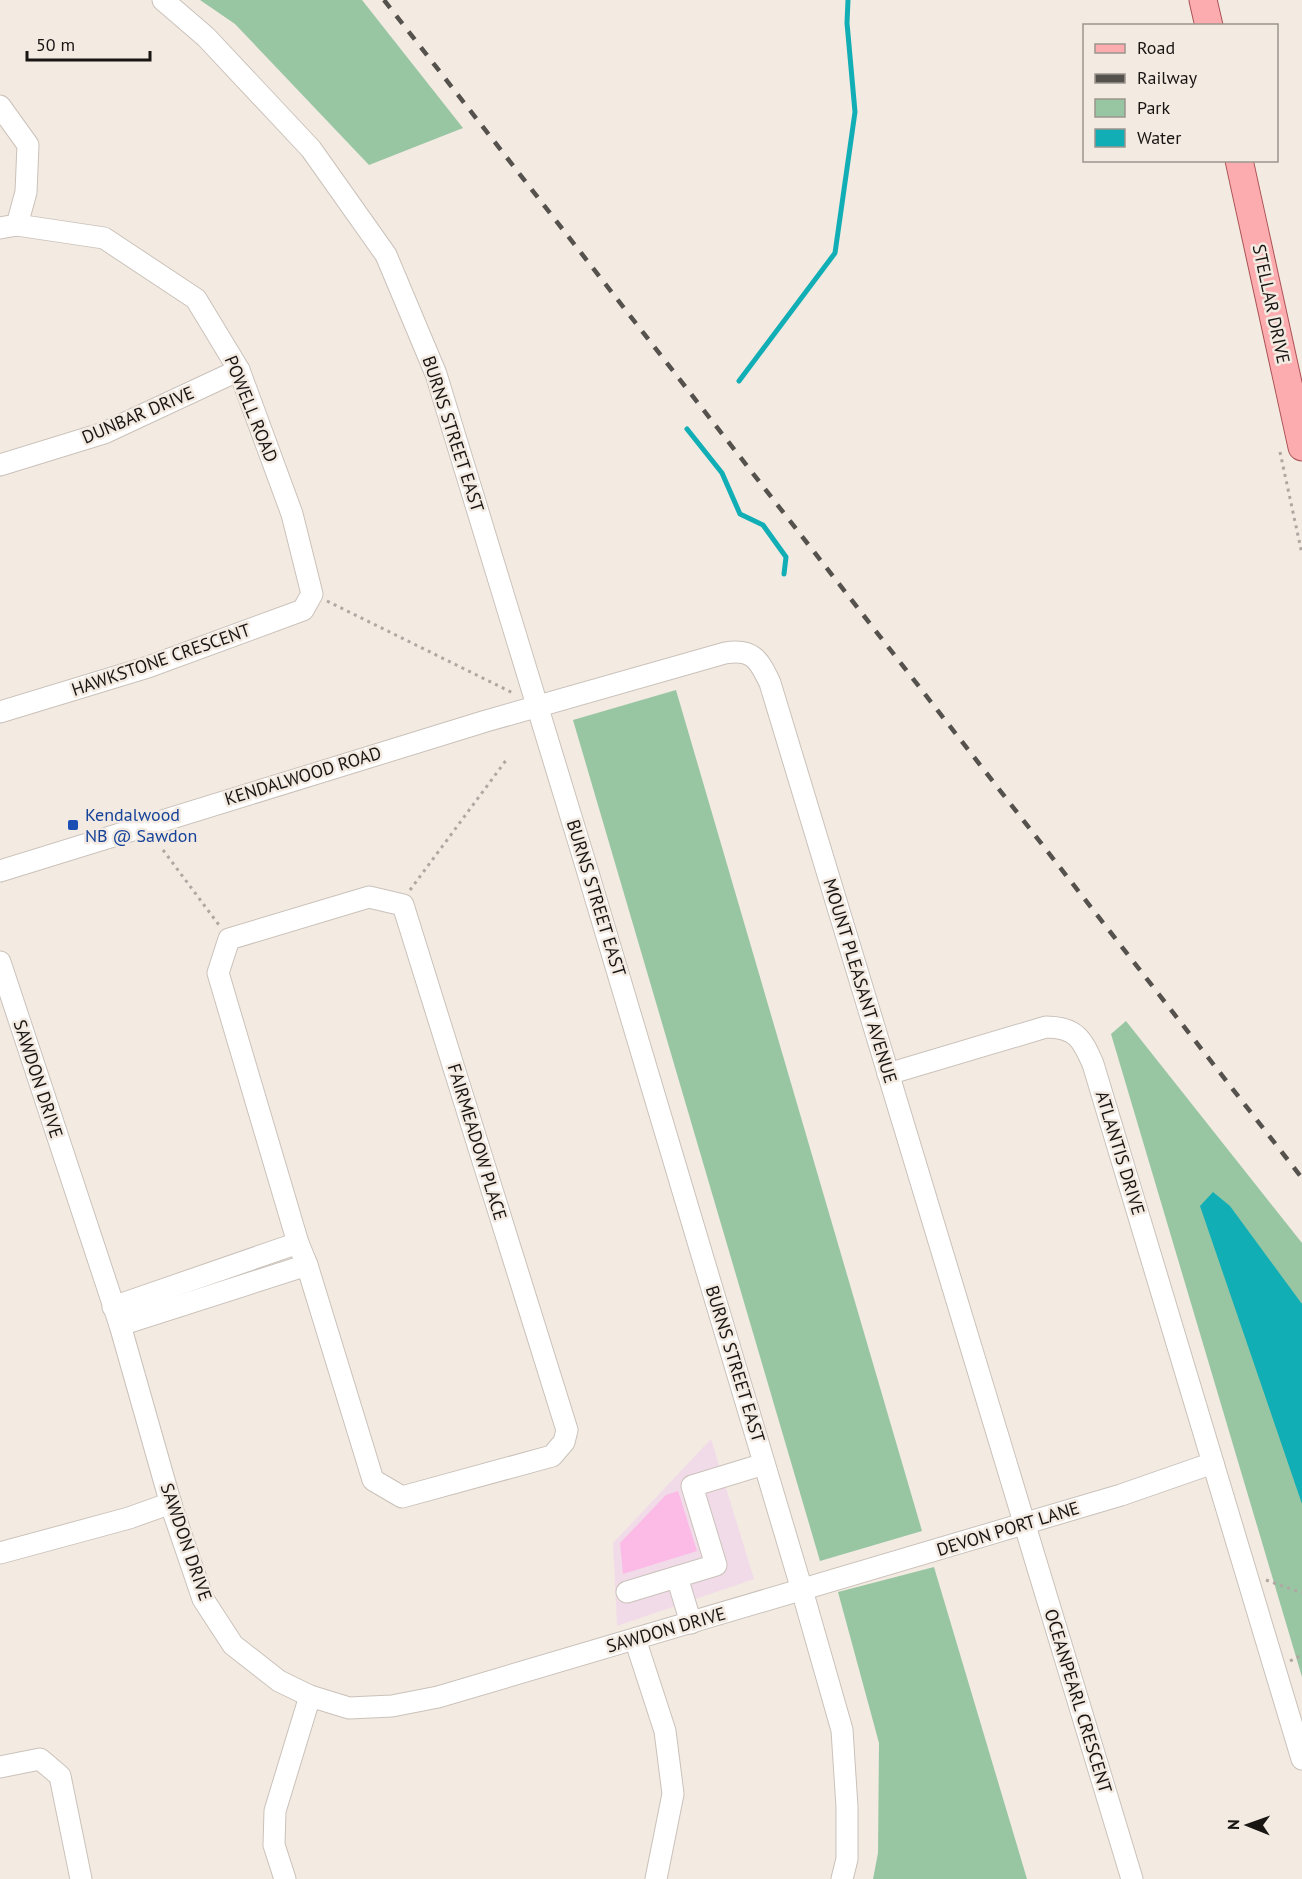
<svg xmlns="http://www.w3.org/2000/svg" width="1302" height="1879" font-family="'PT Sans',sans-serif">
<rect width="100%" height="100%" fill="#f3eae2"/>
<path fill="#f1dbe8" d="M 711,1439 L 754,1579 L 617,1626 L 613,1543 Z"/>
<g fill="#98c6a3">
<path d="M 200,0 L 362,0 L 463,128 L 369,165 L 235,24 Z"/>
<path d="M 676,690 L 922,1531 L 820,1561 L 573,720 Z"/>
<path d="M 1126,1021 L 1302,1243 L 1302,1677 L 1111,1034 Z"/>
<path d="M 934,1567 L 1027,1879 L 873,1879 L 878,1853 L 879,1743 L 838,1592 Z"/>
</g>
<path fill="#11afb5" d="M 1213,1192 L 1230,1206 L 1302,1304 L 1302,1504 L 1200,1206 Z"/>
<g fill="none" stroke-linecap="round" stroke-linejoin="round">
<g stroke="#11afb5" stroke-width="5">
<path d="M 739,381 L 835,253 L 855,112 L 847,23 L 848,0"/>
<path d="M 687,429 L 722,473 L 740,514 L 763,525 L 786,557 L 784,574"/>
</g>
</g>
<path fill="#fcbbe6" d="M 678,1491 L 697,1551 L 623,1574 L 620,1543 L 666,1495 Z"/>
<g fill="none" stroke-linecap="round" stroke-linejoin="round">
<defs>
<g id="minor">
<path d="M 163,0 L 206,37 L 311,149 L 386,255 L 436,374 L 583,856 L 802,1590 L 842,1730 L 847,1807 L 847,1859 L 842,1879"/>
<path d="M 0,106 L 28,145 L 26,192 L 17,225"/>
<path d="M 0,228 L 17,225 L 104,238 L 196,299 L 239,370 L 292,514 L 312,594 L 303,610 L 148,667 L 0,712"/>
<path d="M 0,465 L 104,433 L 239,370"/>
<path d="M 0,871 L 486,721 L 725,653 C 753,648 759,660 770,683 L 1132,1879"/>
<path d="M 369,897 L 403,905 L 567,1430 L 564,1442 L 552,1456 L 402,1497 L 373,1480 L 307,1265 L 298,1243 L 218,973 L 229,939 Z"/>
<path d="M 0,962 L 120,1325 L 172,1508 L 203,1599 L 233,1645 L 279,1681 L 310,1696 L 349,1708 L 392,1706 L 438,1697 L 1121,1495 L 1213,1463"/>
<path d="M 888,1074 L 1046,1027 C 1076,1027 1082,1039 1093,1064 L 1302,1759"/>
<path d="M 113,1307 L 298,1243"/>
<path d="M 120,1325 L 307,1265"/>
<path d="M 0,1553 L 129,1518 L 171,1503"/>
<path d="M 677,1577 L 691,1623"/>
<path d="M 627,1592 L 716,1565 L 692,1486 L 764,1464"/>
<path d="M 635,1639 L 665,1731 L 673,1794 L 656,1879"/>
<path d="M 0,1767 L 40,1759 L 60,1776 L 81,1879"/>
<path d="M 285,1879 L 274,1845 L 275,1811 L 310,1696"/>
</g>
<g id="major">
<path d="M 1203,0 L 1209,26"/>
<path d="M 1239,160 L 1302,447"/>
</g>
</defs>
<use href="#minor" stroke="#cac2ba" stroke-width="23"/>
<use href="#major" stroke="#ab5355" stroke-width="29"/>
<g stroke="#afa8a2" stroke-width="3" stroke-dasharray="3 4.5" stroke-linecap="butt">
<path d="M 1280,452 L 1302,554"/>
<path d="M 327,601 L 515,694"/>
<path d="M 163,850 L 219,925"/>
<path d="M 410,890 L 507,759"/>
<path d="M 1266,1580 L 1302,1593"/>
<path d="M 1290,1661 L 1302,1655"/>
</g>
<use href="#minor" stroke="#fff" stroke-width="21"/>
<use href="#major" stroke="#fcacaf" stroke-width="27"/>
<path stroke="#55514d" stroke-width="4.5" stroke-dasharray="10 10" stroke-linecap="butt" d="M 384,0 L 1302,1178"/>
</g>
<rect fill="#1a4fb4" stroke="#f3eae2" stroke-width="2" x="67" y="819" width="12" height="12" rx="3"/>
<g text-anchor="middle" stroke-width="5" stroke-linejoin="round" paint-order="stroke">
<g font-size="18" fill="#181513" stroke="#f3eae2">
<text transform="translate(1271 304) rotate(78)" y="6">STELLAR DRIVE</text>
<text transform="translate(251 409) rotate(68)" y="6">POWELL ROAD</text>
<text transform="translate(138 415) rotate(-23)" y="6">DUNBAR DRIVE</text>
<text transform="translate(453 434) rotate(72)" y="6">BURNS STREET EAST</text>
<text transform="translate(161 660) rotate(-19)" y="6">HAWKSTONE CRESCENT</text>
<text transform="translate(303 776) rotate(-17)" y="6">KENDALWOOD ROAD</text>
<text transform="translate(596 898) rotate(73)" y="6">BURNS STREET EAST</text>
<text transform="translate(860 981) rotate(73)" y="6">MOUNT PLEASANT AVENUE</text>
<text transform="translate(38 1079) rotate(72)" y="6">SAWDON DRIVE</text>
<text transform="translate(477 1142) rotate(73)" y="6">FAIRMEADOW PLACE</text>
<text transform="translate(1120 1153) rotate(73)" y="6">ATLANTIS DRIVE</text>
<text transform="translate(735 1364) rotate(73)" y="6">BURNS STREET EAST</text>
<text transform="translate(1008 1529) rotate(-17)" y="6">DEVON PORT LANE</text>
<text transform="translate(186 1542) rotate(71)" y="6">SAWDON DRIVE</text>
<text transform="translate(666 1630) rotate(-16)" y="6">SAWDON DRIVE</text>
<text transform="translate(1078 1701) rotate(73)" y="6">OCEANPEARL CRESCENT</text>
</g>
<g font-size="18" fill="#164399" stroke="#f3eae2" text-anchor="start">
<text x="85" y="821">Kendalwood<tspan x="85" dy="21">NB @ Sawdon</tspan></text>
</g>
</g>
<rect x="1083" y="24" width="195" height="138" fill="#f3eae2" stroke="#9b958f" stroke-width="1.5"/>
<rect x="1095" y="44" width="30" height="9" fill="#fcacaf" stroke="#9b958f" stroke-width="1.5"/>
<text x="1137" y="54" font-size="18" fill="#181513">Road</text>
<rect x="1095" y="74" width="30" height="9" fill="#55514d" stroke="#9b958f" stroke-width="1.5"/>
<text x="1137" y="84" font-size="18" fill="#181513">Railway</text>
<rect x="1095" y="99" width="30" height="18" fill="#98c6a3" stroke="#9b958f" stroke-width="1.5"/>
<text x="1137" y="114" font-size="18" fill="#181513">Park</text>
<rect x="1095" y="129" width="30" height="18" fill="#11afb5" stroke="#9b958f" stroke-width="1.5"/>
<text x="1137" y="144" font-size="18" fill="#181513">Water</text>
<g transform="translate(1248 1825) rotate(271)" stroke="#f3eae2" stroke-width="4.5" paint-order="stroke">
<path d="M0-4.5L10 22L0 15L-10 22Z" fill="#181513"/>
<text y="-9" font-size="16" font-weight="bold" text-anchor="middle" fill="#181513">N</text>
</g>
<path d="M27 51v9h123v-9" fill="none" stroke="#181513" stroke-width="3"/>
<text x="36" y="51" font-size="18" fill="#181513" stroke="#f3eae2" stroke-width="4.5" paint-order="stroke">50 m</text>
</svg>
